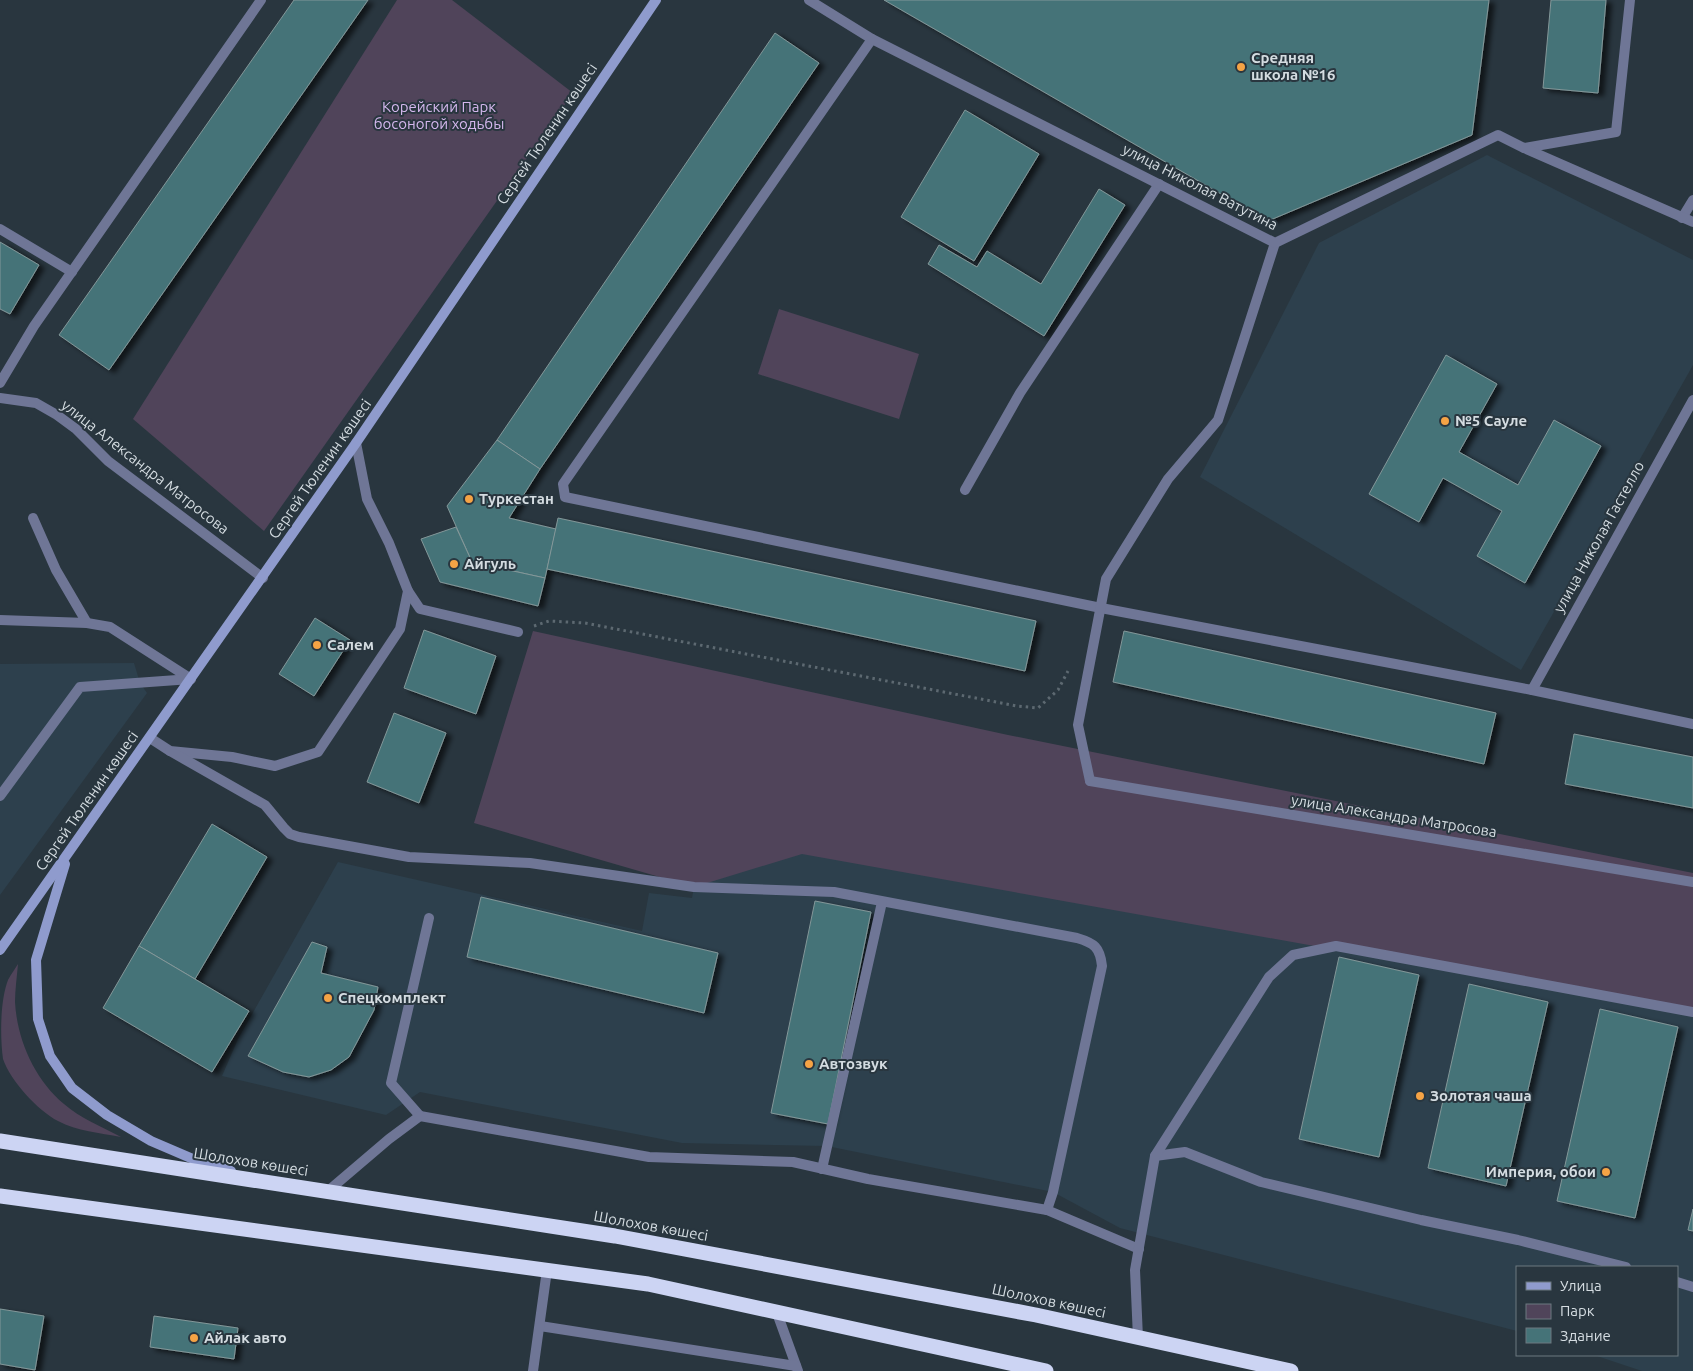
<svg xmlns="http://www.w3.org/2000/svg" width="1693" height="1371" font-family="Ubuntu,sans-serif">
<defs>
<filter id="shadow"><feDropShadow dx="5.5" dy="3" stdDeviation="2.5" flood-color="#0009"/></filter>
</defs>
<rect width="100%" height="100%" fill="#29363f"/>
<g fill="#2d404d">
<path d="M 1487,155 L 1693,260 L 1693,365 L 1521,670 L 1200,477 L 1319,243 Z"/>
<path d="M 134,663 L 140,683 L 147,693 L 0,895 L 0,664 Z"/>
<path d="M 823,850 L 1693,965 L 1693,1371 L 1642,1371 L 1594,1355 L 1677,1355 L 1677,1267 L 1517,1267 L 1517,1331 L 1120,1228 L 1053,1192 L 827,1146 L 682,1143 L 420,1092 L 386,1115 L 222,1076 L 238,1039 L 338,862 L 642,931 L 649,893 L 692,898 L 694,887 L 702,872 Z"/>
</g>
<g fill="#50445a">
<path d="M 397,0 L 452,0 L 573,93 L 264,531 L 133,419 Z"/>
<path d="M 779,309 L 919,354 L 899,419 L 758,374 Z"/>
<path d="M 533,631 L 1008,735 L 1693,873 L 1693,1014 L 802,854 L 694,887 L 474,823 Z"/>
<path d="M 18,964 C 17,976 15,990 15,1002 C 17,1040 35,1080 64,1104 C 80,1118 102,1127 121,1137 C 100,1133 77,1131 58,1121 C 38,1111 10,1080 3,1059 C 0,1037 0,1001 8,980 C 11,974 15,969 18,964 Z"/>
</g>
<g fill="#457378" stroke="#839799" filter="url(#shadow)">
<path d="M 294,0 L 368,0 L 109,370 L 59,335 Z"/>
<path d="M 884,0 L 1489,0 L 1472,135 L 1268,221 Z"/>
<path d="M 1551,0 L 1606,0 L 1598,93 L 1543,88 Z"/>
<path d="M 775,33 L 819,63 L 540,469 L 497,440 Z"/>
<path d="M 965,110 L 1039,154 L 974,261 L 901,217 Z"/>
<path d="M 1099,189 L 1125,205 L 1044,336 L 928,264 L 939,245 L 977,267 L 987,251 L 1041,284 Z"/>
<path d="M 0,242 L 39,265 L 10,314 L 0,309 Z"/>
<path d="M 1446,355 L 1497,384 L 1459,452 L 1518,485 L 1554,420 L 1601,446 L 1525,583 L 1477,556 L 1502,511 L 1443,478 L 1419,522 L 1369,494 Z"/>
<path d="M 497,440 L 540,469 L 509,518 L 556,529 L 545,578 L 472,562 L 447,506 Z"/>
<path d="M 558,518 L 1036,621 L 1025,671 L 547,569 Z"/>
<path d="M 456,527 L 472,562 L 545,578 L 538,606 L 440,582 L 421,539 Z"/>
<path d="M 315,618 L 350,640 L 314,696 L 279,674 Z"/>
<path d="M 424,630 L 496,656 L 476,714 L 404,688 Z"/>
<path d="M 1124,631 L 1496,713 L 1484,764 L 1113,682 Z"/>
<path d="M 394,713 L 446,733 L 419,803 L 367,782 Z"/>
<path d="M 1574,734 L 1693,757 L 1693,808 L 1565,784 Z"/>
<path d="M 212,824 L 267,857 L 195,979 L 139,946 Z"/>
<path d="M 481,897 L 718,953 L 704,1013 L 467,957 Z"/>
<path d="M 815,901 L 871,912 L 828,1124 L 771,1113 Z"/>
<path d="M 312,942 L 327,947 L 321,973 L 378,987 L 374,1010 L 349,1057 L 331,1070 L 309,1077 L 283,1072 L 248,1056 Z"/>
<path d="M 139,946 L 249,1011 L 212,1072 L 103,1008 Z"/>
<path d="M 1339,957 L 1419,975 L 1379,1157 L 1299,1139 Z"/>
<path d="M 1469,984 L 1548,1002 L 1506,1186 L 1428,1168 Z"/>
<path d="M 1600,1009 L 1678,1027 L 1635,1218 L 1557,1201 Z"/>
<path d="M 1693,1209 L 1693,1231 L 1688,1230 Z"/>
<path d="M 0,1309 L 44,1316 L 35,1370 L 0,1364 Z"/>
<path d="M 154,1316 L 238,1328 L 234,1359 L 150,1347 Z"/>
</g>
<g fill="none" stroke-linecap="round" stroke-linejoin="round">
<path stroke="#5d6971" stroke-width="3" stroke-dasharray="2.5 4" stroke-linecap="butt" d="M 534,626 L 549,621 L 585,623 L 1017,706 L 1038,708 L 1058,690 L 1068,671"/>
<g stroke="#6f7696" stroke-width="10">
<path d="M 872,39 L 563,484 L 565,497 L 1101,608 L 1532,690 L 1693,724"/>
<path d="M 1524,148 L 1616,132 L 1630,0"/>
<path d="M 1682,218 L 1693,200"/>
<path d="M 0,229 L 72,272"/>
<path d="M 0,383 L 34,326 L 261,0"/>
<path d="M 965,490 L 1020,393 L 1159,184"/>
<path d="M 33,518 L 56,570 L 87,623"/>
<path d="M 408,591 L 420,609 L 518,632"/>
<path d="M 0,620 L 87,623 L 110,627 L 191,679"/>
<path d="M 150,738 L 170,751 L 232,757 L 275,766 L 318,752 L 400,629 L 408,591 L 389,543 L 367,499 L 356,443"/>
<path d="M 170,751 L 265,805 L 284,828 L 290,834 L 299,837 L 409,857 L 530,863 L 694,887 L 834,892 L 1077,938 C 1094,943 1100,947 1102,966 L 1053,1192 L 1047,1210"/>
<path d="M 1090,781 L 1078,725 L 1106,579 L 1168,479 L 1218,420 L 1275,243"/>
<path d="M 0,796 L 80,687 L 191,679"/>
<path d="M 420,1116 L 391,1083 L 429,918"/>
<path d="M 1155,1156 L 1185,1152 L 1261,1182 L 1421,1220 L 1518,1240 L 1626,1267"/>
<path d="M 822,1169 L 882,902"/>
<path d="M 328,1191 L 389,1139 L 420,1116 L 649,1157 L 793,1162 L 868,1179 L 1047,1210 L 1139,1249"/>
<path d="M 1677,1282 L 1693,1287"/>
<path d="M 777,1313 L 798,1371"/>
<path d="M 540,1326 L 796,1366"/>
<path d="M 1138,1338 L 1135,1270 L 1155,1156 L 1269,977 L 1293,955 L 1336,946 L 1693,1012"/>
<path d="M 533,1371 L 547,1270"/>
</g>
<g stroke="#6f7696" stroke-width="10">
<path d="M 809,0 L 872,39 L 1275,243 L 1498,135 L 1524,148 L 1693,222"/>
<path d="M 0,398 L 36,403 L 57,415 L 76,429 L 108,461 L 263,578"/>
<path d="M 1532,690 L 1693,400"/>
<path d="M 1090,781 L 1693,882"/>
</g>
<g stroke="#8f9bcd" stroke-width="10">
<path d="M 65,864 L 36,960 L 38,1019 L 50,1056 L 72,1088 L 107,1115 L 151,1141 L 193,1159 L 231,1171"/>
<path d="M 0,950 L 356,443 L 656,0"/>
</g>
<g stroke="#ccd4f3" stroke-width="15">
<path d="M 0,1141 L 615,1236 L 1036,1315 L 1291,1371"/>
<path d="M 0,1196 L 648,1284 L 1046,1371"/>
</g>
</g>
<g fill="#f5a345" stroke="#29363f" stroke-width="2">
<circle cx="1241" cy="67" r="5"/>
<circle cx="1445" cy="421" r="5"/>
<circle cx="469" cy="499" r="5"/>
<circle cx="454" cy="564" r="5"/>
<circle cx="317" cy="645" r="5"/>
<circle cx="328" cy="998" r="5"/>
<circle cx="809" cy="1064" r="5"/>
<circle cx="1420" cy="1096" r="5"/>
<circle cx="1606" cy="1172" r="5"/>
<circle cx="194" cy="1338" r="5"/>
</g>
<g text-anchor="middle" stroke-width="4" stroke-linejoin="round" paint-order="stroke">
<g font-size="15" font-weight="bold" fill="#d4dce1" stroke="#29363f" text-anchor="start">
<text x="1251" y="63">Средняя<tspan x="1251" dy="17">школа №16</tspan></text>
<text x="1455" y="426">№5 Сауле</text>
<text x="479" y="504">Туркестан</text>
<text x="464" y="569">Айгуль</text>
<text x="327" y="650">Салем</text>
<text x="338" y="1003">Спецкомплект</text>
<text x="819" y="1069">Автозвук</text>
<text x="1430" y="1101">Золотая чаша</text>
<text x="1596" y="1177" text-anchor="end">Империя, обои</text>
<text x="204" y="1343">Айлак авто</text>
</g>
<g font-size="15" fill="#d4b7ed" stroke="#29363f">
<text x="439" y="112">Корейский Парк<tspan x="439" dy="17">босоногой ходьбы</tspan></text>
</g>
<g font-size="15" fill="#d4dce1" stroke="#29363f">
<text transform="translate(547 134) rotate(-56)" y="5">Сергей Тюленин көшесі</text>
<text transform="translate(1200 187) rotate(27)" y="5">улица Николая Ватутина</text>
<text transform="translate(145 467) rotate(38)" y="5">улица Александра Матросова</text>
<text transform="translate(320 469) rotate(-55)" y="5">Сергей Тюленин көшесі</text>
<text transform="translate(1599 537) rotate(-61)" y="5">улица Николая Гастелло</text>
<text transform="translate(87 801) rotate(-55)" y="5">Сергей Тюленин көшесі</text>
<text transform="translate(1394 816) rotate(9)" y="5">улица Александра Матросова</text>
<text transform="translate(251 1162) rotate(9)" y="5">Шолохов көшесі</text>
<text transform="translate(651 1226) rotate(10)" y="5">Шолохов көшесі</text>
<text transform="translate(1049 1301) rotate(12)" y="5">Шолохов көшесі</text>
</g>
</g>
<rect x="1516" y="1266" width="162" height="90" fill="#29363f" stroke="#6d7880"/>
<rect x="1526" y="1282" width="25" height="8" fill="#8f9bcd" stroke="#6d7880"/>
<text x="1560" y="1291" font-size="15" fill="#d4dce1">Улица</text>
<rect x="1526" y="1304" width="25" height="15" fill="#50445a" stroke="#6d7880"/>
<text x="1560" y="1316" font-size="15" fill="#d4dce1">Парк</text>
<rect x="1526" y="1328" width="25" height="15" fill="#457378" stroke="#6d7880"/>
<text x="1560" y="1341" font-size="15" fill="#d4dce1">Здание</text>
</svg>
